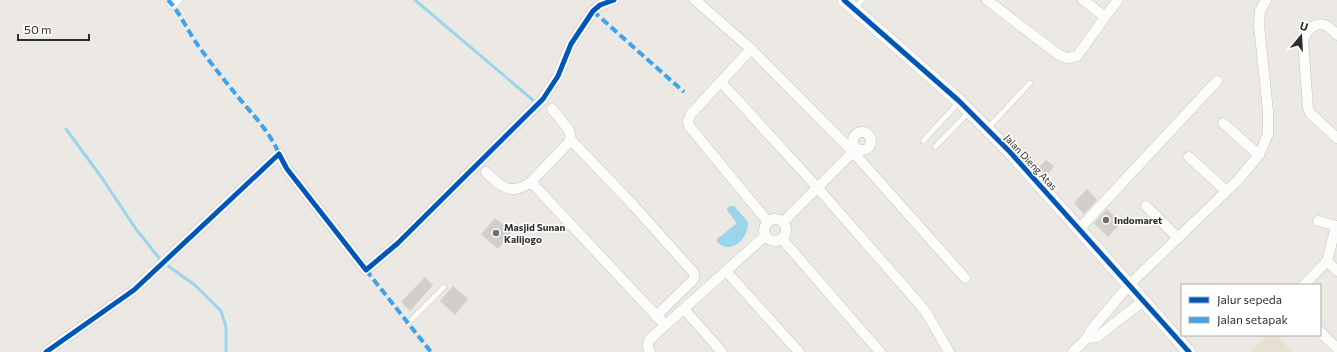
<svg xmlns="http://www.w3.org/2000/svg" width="1337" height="352" font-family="Commissioner,sans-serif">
<rect width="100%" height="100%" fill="#ece8e4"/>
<path fill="#e6e0d3" d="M 1267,335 L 1276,335 L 1293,352 L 1250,352 Z"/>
<path fill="#99d6ec" d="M 730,206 L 734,206 L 748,222 C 749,233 739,249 725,247 C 722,246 719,244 717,242 L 717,239 L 736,224 L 736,222 L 727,210 L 727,208 Z"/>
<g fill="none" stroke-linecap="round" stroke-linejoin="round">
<g stroke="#99d6ec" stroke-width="3">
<path d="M 415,0 L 534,101"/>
<path d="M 66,129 L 102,178 L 136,229 L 159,258 L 171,268 L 196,286 L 221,311 L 226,327 L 226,352"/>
</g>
</g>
<g fill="#d1cecb">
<path d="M 1046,160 L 1054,166 L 1045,178 L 1037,170 Z"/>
<path d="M 1087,189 L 1097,200 L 1084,214 L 1074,203 Z"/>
<path d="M 1107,209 L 1121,223 L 1108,237 L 1094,223 Z"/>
<path d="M 495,218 L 512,232 L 498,249 L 481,234 Z"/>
<path d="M 425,277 L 433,285 L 410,311 L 401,302 Z"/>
<path d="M 453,286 L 468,299 L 455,315 L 440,301 Z"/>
</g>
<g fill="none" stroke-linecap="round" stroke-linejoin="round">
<defs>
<g id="service">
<path d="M 855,9 L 862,0"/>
<path d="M 988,128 L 1030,83"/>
<path d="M 923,141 L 959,102"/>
<path d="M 935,147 L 969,112"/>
<path d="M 408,323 L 444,287"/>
</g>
<g id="minor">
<path d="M 695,0 L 751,49 L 853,152 L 965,278"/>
<path d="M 987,0 L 1059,55 L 1068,58 L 1077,56 L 1105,17"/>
<path d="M 1083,0 L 1105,17 L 1118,0"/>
<path d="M 172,4 L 177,0"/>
<path d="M 1337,35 C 1334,32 1331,28 1327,26 C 1315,20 1306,31 1303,41 L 1308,108 L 1310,113 L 1337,138"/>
<path d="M 751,49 L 691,114 L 688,121 L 689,126 L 768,222"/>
<path d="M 721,82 L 817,187 L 915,299 L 926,312 L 949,352"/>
<path d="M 552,109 L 569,130 L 571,140 L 634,206 L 694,273 L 694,278 L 692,281 L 656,316"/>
<path d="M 1223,123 L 1259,155"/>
<circle cx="862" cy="141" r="9"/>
<path d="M 1189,157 L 1226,191"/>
<path d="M 486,172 C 500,187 512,196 531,182 L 571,140"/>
<path d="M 531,182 L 665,325"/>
<path d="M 1146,206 L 1178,238"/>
<circle cx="775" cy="230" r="11"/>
<path d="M 1318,221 L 1336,226"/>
<path d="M 783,222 L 856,149"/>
<path d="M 1079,229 L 1217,81"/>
<path d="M 782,239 L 880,352"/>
<path d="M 1327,261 L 1337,271"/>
<path d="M 726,271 L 799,352"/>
<path d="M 1304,285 L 1327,261 L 1336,226 L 1337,227"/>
<path d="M 684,309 L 722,352"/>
<path d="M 1320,332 L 1337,348"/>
<path d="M 1087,338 L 1097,337 L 1143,301"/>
<path d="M 46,352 L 134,290 L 279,154 L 287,169 L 366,270 L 398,243 L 543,99 L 558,76 L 571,44 L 593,11 L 600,5 L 614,0"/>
<path d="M 650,352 C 647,347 647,344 650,339 L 765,236"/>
<path d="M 1073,352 L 1087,338 L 1091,330 L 1129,285 L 1237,181 L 1259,155 L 1268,134 L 1268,111 L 1259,25 L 1260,11 L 1266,0"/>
</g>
<path id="tertiary" d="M 844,0 L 959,101 L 1010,152 L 1189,352"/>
</defs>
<use href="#service" stroke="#c5c4c5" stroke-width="6"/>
<use href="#minor" stroke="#c5c4c5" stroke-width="11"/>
<use href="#tertiary" stroke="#c5c4c5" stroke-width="14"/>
<use href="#service" stroke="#fcfcfb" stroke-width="5"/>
<use href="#minor" stroke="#fcfcfb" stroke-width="10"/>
<use href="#tertiary" stroke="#fcfcfb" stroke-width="13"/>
<g stroke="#3ea3eb" stroke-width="4" stroke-dasharray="8 4" stroke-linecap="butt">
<path d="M 168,0 C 180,12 189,34 200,48 C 212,65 225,81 238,97 C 253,115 270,132 279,154"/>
<path d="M 593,11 L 684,92"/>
<path d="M 366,270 L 431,352"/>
</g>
<defs>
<g id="cycleway">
<path d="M 844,0 L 959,101 L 1010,152 L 1189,352"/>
<path d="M 46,352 L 134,290 L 279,154 L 287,169 L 366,270 L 398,243 L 543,99 L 558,76 L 571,44 L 593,11 L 600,5 L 614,0"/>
</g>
</defs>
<use href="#cycleway" stroke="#fff" stroke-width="8"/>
<use href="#cycleway" stroke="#0057b8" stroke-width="5"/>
</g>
<g fill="#706f6e" stroke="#fff" stroke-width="1.5">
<circle cx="1106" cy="220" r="4"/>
<circle cx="496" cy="233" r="4"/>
</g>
<g text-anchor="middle" stroke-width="3" stroke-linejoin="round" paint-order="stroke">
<g font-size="10" fill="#2e2e2e" stroke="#fff">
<text transform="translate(1031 162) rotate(47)" y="4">Jalan Dieng Atas</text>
</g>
<g font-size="10" font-weight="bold" fill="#2e2e2e" stroke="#fff" text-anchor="start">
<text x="1114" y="224">Indomaret</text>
<text x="504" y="231">Masjid Sunan<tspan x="504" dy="12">Kalijogo</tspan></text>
</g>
</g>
<rect x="1181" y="284" width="140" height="52" fill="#ffffff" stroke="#ababab"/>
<rect x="1189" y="297" width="20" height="6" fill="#0057b8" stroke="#ababab"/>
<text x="1217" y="304" font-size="12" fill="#2e2e2e">Jalur sepeda</text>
<rect x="1189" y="317" width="20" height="6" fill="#3ea3eb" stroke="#ababab"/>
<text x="1217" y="324" font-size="12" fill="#2e2e2e">Jalan setapak</text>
<g transform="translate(1301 36) rotate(18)" stroke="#ffffff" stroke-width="3" paint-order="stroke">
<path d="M0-3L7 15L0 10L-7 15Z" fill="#2e2e2e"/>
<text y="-6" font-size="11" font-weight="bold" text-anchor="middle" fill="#2e2e2e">U</text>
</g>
<path d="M18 34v6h71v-6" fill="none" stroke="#2e2e2e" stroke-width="2"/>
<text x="24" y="34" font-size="12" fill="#2e2e2e" stroke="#ffffff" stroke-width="3" paint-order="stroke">50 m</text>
</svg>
